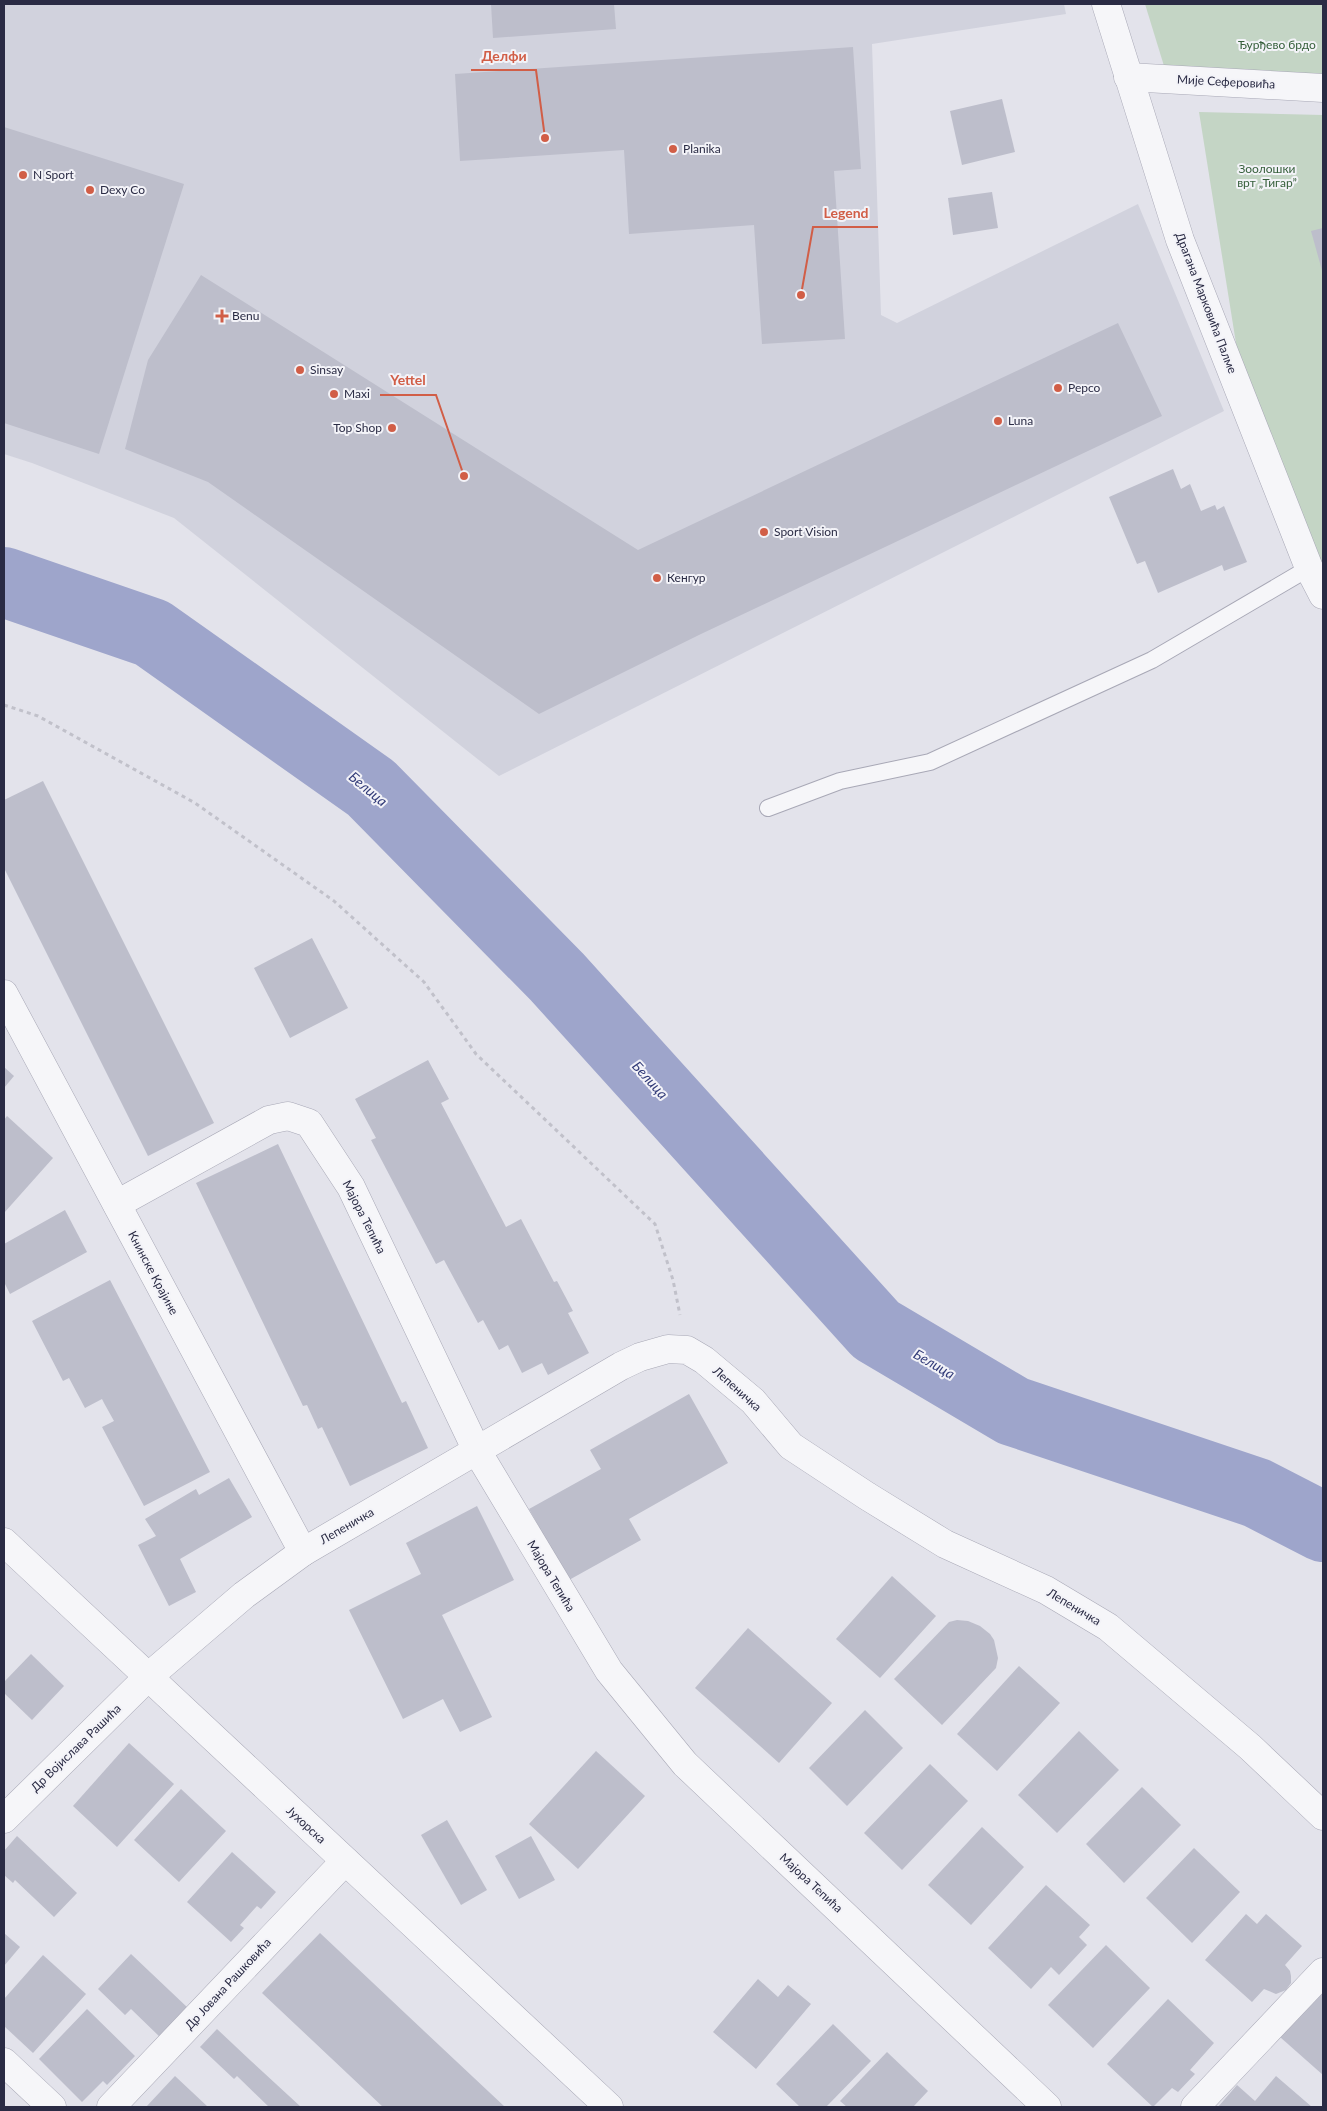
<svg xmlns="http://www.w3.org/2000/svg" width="1327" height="2111" font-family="Lato,sans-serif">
<rect width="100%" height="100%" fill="#e3e3eb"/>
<path fill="#d1d2dd" d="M 4,4 L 1064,4 L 1066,14 L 872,44 L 881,315 L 897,323 L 1138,204 L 1224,411 L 499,776 L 174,518 L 32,463 L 4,454 Z"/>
<g fill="#c4d5c5">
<path d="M 1145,4 L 1323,4 L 1323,91 L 1168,79 Z"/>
<path d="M 1199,112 L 1323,115 L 1323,580 L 1243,387 Z"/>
</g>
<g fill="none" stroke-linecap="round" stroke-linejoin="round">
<path stroke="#9ea5cb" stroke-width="70" d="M 4,582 L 152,633 L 371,788 L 557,977 L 876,1330 L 1013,1411 L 1257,1493 L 1323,1527"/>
</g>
<g fill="#bdbecb">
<path d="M 491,4 L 614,4 L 616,29 L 493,38 Z"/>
<path d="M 853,47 L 861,169 L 834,171 L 845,339 L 762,344 L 754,225 L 629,234 L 624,150 L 460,161 L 455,74 Z"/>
<path d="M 1002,99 L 1015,152 L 962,165 L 950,111 Z"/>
<path d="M 4,127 L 184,184 L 99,454 L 4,423 Z"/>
<path d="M 992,192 L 998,228 L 953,235 L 948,198 Z"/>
<path d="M 1323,228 L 1323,274 L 1311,231 Z"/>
<path d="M 201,275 L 638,550 L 1118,323 L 1162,416 L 701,634 L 539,714 L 208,482 L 125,449 L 148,360 Z"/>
<path d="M 1173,469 L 1181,489 L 1190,484 L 1201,511 L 1215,505 L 1217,510 L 1224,506 L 1247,562 L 1224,571 L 1222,565 L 1158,593 L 1145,561 L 1137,564 L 1109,497 Z"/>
<path d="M 43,781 L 214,1123 L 148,1156 L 4,868 L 4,800 Z"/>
<path d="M 312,938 L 348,1008 L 290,1038 L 254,968 Z"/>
<path d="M 428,1060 L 449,1099 L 441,1103 L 506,1227 L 521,1219 L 554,1282 L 557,1281 L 573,1311 L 568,1313 L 589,1353 L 548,1375 L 542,1363 L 522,1373 L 508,1345 L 499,1350 L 483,1320 L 478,1323 L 444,1260 L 436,1264 L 371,1140 L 376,1138 L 355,1099 Z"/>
<path d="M 4,1067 L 14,1076 L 4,1088 Z"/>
<path d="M 7,1116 L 53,1158 L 4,1213 L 4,1120 Z"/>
<path d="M 278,1144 L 402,1403 L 406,1401 L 428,1448 L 350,1486 L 322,1427 L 318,1429 L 307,1405 L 303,1406 L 196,1183 Z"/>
<path d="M 65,1210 L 87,1252 L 10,1294 L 4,1282 L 4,1244 Z"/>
<path d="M 110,1280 L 210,1472 L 144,1506 L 102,1427 L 114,1421 L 104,1403 L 102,1399 L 85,1408 L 69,1378 L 63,1381 L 32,1321 Z"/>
<path d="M 689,1394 L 728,1463 L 629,1519 L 641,1540 L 569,1580 L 529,1509 L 601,1469 L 590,1450 Z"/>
<path d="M 229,1478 L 252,1517 L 180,1559 L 196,1592 L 169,1606 L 138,1545 L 156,1536 L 145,1519 L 196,1489 L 199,1495 Z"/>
<path d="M 477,1506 L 514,1580 L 442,1615 L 492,1717 L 460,1732 L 443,1699 L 403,1719 L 349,1610 L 421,1574 L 406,1543 Z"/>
<path d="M 892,1576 L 936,1616 L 880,1678 L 836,1639 Z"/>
<path d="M 957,1620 L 968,1621 L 980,1626 L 990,1634 L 994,1640 L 998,1658 L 996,1668 L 942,1725 L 894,1679 L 949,1622 Z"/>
<path d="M 748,1628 L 832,1703 L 779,1763 L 695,1688 Z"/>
<path d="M 31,1654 L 64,1686 L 32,1720 L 4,1693 L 4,1682 Z"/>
<path d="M 1019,1666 L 1060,1703 L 997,1771 L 957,1734 Z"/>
<path d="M 865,1710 L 903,1748 L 847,1806 L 809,1768 Z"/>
<path d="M 1079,1731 L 1119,1770 L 1057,1833 L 1018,1795 Z"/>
<path d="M 129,1743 L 174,1784 L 117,1847 L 73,1806 Z"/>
<path d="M 596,1751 L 645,1796 L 578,1869 L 529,1824 Z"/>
<path d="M 930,1764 L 968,1801 L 902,1870 L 864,1833 Z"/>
<path d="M 1142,1787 L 1181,1825 L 1124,1883 L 1086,1844 Z"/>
<path d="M 181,1789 L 226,1831 L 179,1882 L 134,1840 Z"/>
<path d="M 447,1820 L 487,1890 L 461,1905 L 421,1835 Z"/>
<path d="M 982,1827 L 1024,1867 L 971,1925 L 928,1885 Z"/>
<path d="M 17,1836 L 77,1893 L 54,1917 L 15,1880 L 13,1883 L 4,1875 L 4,1851 Z"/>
<path d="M 531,1836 L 555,1880 L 519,1899 L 495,1856 Z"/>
<path d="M 1194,1848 L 1240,1892 L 1192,1943 L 1146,1898 Z"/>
<path d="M 232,1852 L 276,1892 L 261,1909 L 257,1906 L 240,1925 L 244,1928 L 231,1942 L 187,1902 Z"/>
<path d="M 1046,1885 L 1090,1925 L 1079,1937 L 1087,1945 L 1059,1975 L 1051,1967 L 1031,1989 L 988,1948 Z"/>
<path d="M 1246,1914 L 1257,1924 L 1266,1914 L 1302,1946 L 1285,1965 L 1290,1971 L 1291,1976 L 1291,1983 L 1286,1990 L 1276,1994 L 1264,1989 L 1252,2002 L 1205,1960 Z"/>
<path d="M 4,1933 L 20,1947 L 4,1966 Z"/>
<path d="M 320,1933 L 424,2031 L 505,2107 L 383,2107 L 262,1993 Z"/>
<path d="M 1106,1945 L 1150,1988 L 1093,2048 L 1048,2005 Z"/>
<path d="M 131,1954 L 188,2008 L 161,2038 L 131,2009 L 125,2015 L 98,1989 Z"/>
<path d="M 43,1955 L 86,1994 L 33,2053 L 4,2026 L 4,1999 Z"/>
<path d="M 758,1979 L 778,1997 L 788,1985 L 811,2004 L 756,2069 L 713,2032 Z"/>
<path d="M 1323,1988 L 1323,2075 L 1280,2037 Z"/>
<path d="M 1168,1999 L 1214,2043 L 1190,2070 L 1195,2074 L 1178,2092 L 1172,2088 L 1153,2107 L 1107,2064 Z"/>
<path d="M 87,2009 L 135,2056 L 107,2085 L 103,2081 L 82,2102 L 39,2059 Z"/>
<path d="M 833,2024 L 871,2061 L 826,2107 L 800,2107 L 776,2084 Z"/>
<path d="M 217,2029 L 251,2061 L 301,2107 L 269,2107 L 237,2076 L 234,2079 L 200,2047 Z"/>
<path d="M 887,2052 L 928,2091 L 913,2107 L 847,2107 L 840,2101 Z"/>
<path d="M 175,2076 L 208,2107 L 146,2107 Z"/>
<path d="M 1276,2076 L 1312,2107 L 1218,2107 L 1237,2085 L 1255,2101 Z"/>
</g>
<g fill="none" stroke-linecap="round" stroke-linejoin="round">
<defs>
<path id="lane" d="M 768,808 L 840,781 L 930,762 L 1152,660 L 1309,568"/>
<g id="street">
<path d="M 1106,4 L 1180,240 L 1309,568 L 1323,595"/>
<path d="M 1128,77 L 1323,88"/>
<path d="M 4,994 L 303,1552"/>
<path d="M 117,1204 L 269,1120 L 288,1116 L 309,1123 L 351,1187 L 477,1451 L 609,1671 L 685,1764 L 1047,2107"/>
<path d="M 4,1542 L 609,2107"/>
<path d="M 4,1819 L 148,1677 L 244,1595 L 303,1552 L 621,1366 L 640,1357 L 668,1349 L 687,1350 L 704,1360 L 753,1401 L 791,1446 L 867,1496 L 945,1544 L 1046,1590 L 1108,1627 L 1250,1747 L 1323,1816"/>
<path d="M 4,2062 L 52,2107"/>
<path d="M 111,2107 L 345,1861"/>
<path d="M 1195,2107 L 1323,1972"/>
</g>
</defs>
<use href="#lane" stroke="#a8a8b6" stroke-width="18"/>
<use href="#street" stroke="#a8a8b6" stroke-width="29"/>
<path stroke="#c1c1ca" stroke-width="3" stroke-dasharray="4 4" stroke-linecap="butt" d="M 4,705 L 38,716 L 195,803 L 334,901 L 424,982 L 476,1054 L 655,1224 L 673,1280 L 680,1315"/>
<use href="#lane" stroke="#f6f6f9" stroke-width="16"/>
<use href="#street" stroke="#f6f6f9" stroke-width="28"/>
</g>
<g fill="#d15e47" stroke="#f3f3f8" stroke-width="2">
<circle cx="673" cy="149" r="5"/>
<circle cx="23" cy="175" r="5"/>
<circle cx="90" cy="190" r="5"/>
<path d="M219.5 308.5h5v5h5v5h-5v5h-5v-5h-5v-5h5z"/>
<circle cx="300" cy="370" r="5"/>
<circle cx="1058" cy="388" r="5"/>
<circle cx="334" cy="394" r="5"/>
<circle cx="998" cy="421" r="5"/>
<circle cx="392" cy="428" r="5"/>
<circle cx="764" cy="532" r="5"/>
<circle cx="657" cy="578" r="5"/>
</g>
<g text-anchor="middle" stroke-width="4" stroke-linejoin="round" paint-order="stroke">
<g font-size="12" fill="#37603c" stroke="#f3f3f8">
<text x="1277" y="49">Ђурђево брдо</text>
<text x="1267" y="173">Зоолошки<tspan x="1267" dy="14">врт „Тигар”</tspan></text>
</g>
<g font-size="12" fill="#2a2b44" stroke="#f3f3f8">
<text transform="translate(1226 82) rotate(3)" y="4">Мије Сеферовића</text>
<text transform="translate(1206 303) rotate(69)" y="4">Драгана Марковића Палме</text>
<text transform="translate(364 1217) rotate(63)" y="4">Мајора Тепића</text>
<text transform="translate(153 1273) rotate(62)" y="4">Книнске Крајине</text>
<text transform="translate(737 1389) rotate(42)" y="4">Лепеничка</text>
<text transform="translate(347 1526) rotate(-30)" y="4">Лепеничка</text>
<text transform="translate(551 1576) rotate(59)" y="4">Мајора Тепића</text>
<text transform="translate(1074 1607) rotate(31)" y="4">Лепеничка</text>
<text transform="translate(76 1748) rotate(-44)" y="4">Др Војислава Рашића</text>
<text transform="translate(306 1825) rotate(43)" y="4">Јухорска</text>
<text transform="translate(811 1883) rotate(43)" y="4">Мајора Тепића</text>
<text transform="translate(228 1984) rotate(-47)" y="4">Др Јована Рашковића</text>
</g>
<g font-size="12" fill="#2a2b44" stroke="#f3f3f8" text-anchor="start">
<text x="683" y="153">Planika</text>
<text x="33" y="179">N Sport</text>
<text x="100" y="194">Dexy Co</text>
<text x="232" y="320">Benu</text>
<text x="310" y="374">Sinsay</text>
<text x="1068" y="392">Pepco</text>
<text x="344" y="398">Maxi</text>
<text x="1008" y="425">Luna</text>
<text x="382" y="432" text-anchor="end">Top Shop</text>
<text x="774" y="536">Sport Vision</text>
<text x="667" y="582">Кенгур</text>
</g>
<g font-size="14" font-style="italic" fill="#333c79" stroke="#f3f3f8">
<text transform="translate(368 789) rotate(40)" y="5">Белица</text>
<text transform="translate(650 1080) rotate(48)" y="5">Белица</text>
<text transform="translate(934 1364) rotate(30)" y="5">Белица</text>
</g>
</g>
<path fill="none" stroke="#d15e47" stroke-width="2" d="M545 138L536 70H471M801 295L813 227H878M464 476L436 395H380"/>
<g fill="#d15e47" stroke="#f3f3f8" stroke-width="2">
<circle cx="545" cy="138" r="5"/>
<circle cx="801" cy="295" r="5"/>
<circle cx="464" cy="476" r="5"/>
</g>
<g font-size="14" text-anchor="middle" font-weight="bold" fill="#d15e47" stroke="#f3f3f8" stroke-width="4" stroke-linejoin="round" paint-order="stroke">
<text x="504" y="61">Делфи</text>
<text x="846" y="218">Legend</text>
<text x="408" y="385">Yettel</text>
</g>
<rect width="1327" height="2111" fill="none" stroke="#2a2b44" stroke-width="10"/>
</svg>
